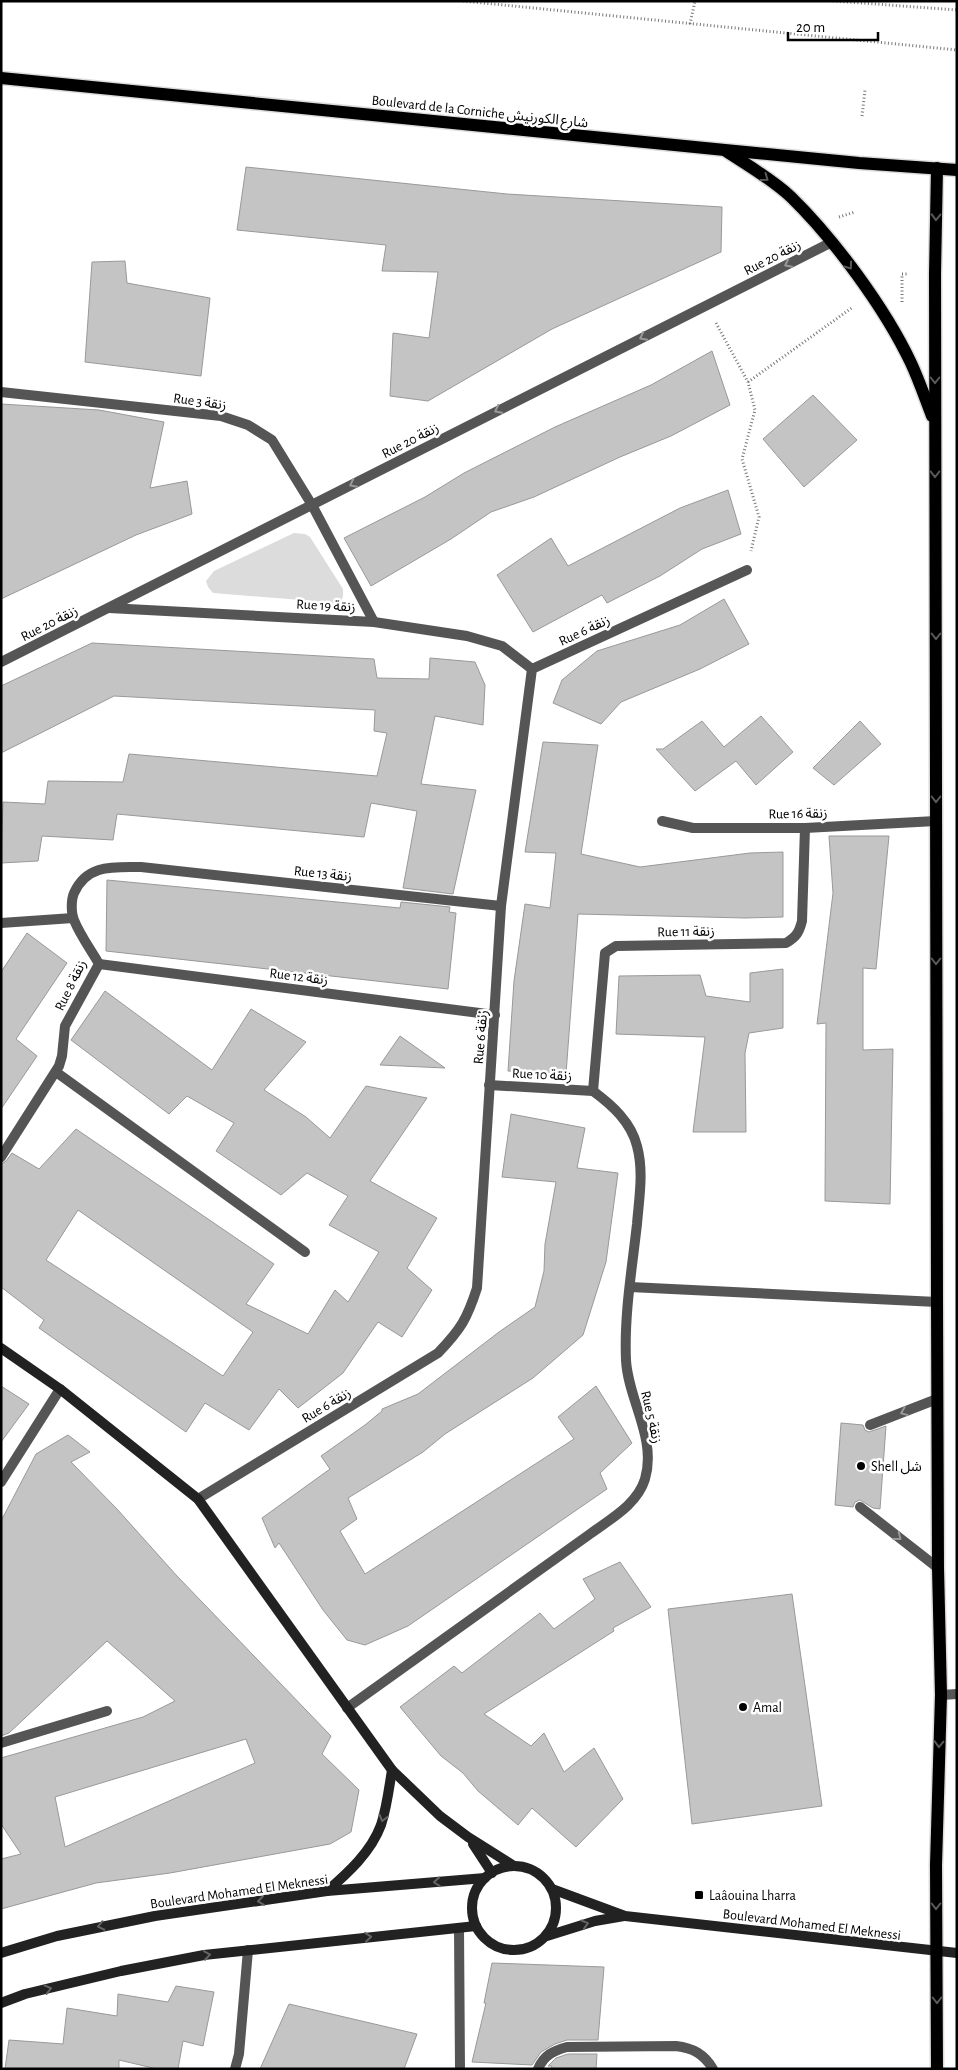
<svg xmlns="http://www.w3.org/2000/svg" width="958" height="2070" font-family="'Alegreya Sans','Noto Sans Arabic',sans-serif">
<rect width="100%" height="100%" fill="#fff"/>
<path fill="#dcdcdc" d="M 294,533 L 305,534 L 310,537 L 343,589 L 343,597 L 339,603 L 213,593 L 208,587 L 206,581 L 214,571 Z"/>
<g fill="#c4c4c4" stroke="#999" fill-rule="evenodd">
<path d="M 246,167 L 507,194 L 722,207 L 721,252 L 552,329 L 428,401 L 390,396 L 393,333 L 429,338 L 438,272 L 382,271 L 386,245 L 237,230 Z"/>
<path d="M 125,261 L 127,283 L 210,298 L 201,376 L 85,362 L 92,262 Z"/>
<path d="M 712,351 L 730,405 L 671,436 L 620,457 L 534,497 L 491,512 L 451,539 L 371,586 L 344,538 L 425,497 L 464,473 L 555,427 L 651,385 Z"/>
<path d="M 813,395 L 857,440 L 804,487 L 763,439 Z"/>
<path d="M 1,404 L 99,410 L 164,422 L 150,488 L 187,481 L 192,514 L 136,535 L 1,599 Z"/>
<path d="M 728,490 L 741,534 L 702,549 L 660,576 L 607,603 L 602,595 L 533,632 L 497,575 L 551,538 L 568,566 L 680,508 Z"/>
<path d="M 724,599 L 749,644 L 700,669 L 621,702 L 601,724 L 553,703 L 562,680 L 597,651 L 680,625 Z"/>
<path d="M 92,643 L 374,659 L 377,678 L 429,679 L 430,658 L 475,662 L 485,685 L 483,725 L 435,716 L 421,784 L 476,790 L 453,894 L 403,888 L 417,811 L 371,803 L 364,837 L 117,814 L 113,840 L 42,836 L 38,861 L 1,863 L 3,802 L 45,804 L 48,781 L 123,782 L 129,754 L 377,776 L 387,733 L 374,731 L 375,710 L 114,696 L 1,753 L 1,686 Z"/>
<path d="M 761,716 L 793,752 L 756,785 L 736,761 L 695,791 L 656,749 L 663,749 L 702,721 L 724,747 Z"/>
<path d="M 860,721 L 881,744 L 834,785 L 813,768 Z"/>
<path d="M 543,742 L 598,745 L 581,854 L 640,867 L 750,853 L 783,852 L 783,917 L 745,918 L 578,914 L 566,1074 L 508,1071 L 514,981 L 525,904 L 550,908 L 556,853 L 525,852 Z"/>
<path d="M 829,836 L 889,836 L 876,969 L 863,968 L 863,1050 L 893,1049 L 890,1204 L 825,1201 L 826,1023 L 817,1024 L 833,893 Z"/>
<path d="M 107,880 L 400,908 L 401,902 L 450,907 L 449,912 L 456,913 L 448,989 L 106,951 Z"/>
<path d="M 27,933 L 67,963 L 16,1039 L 37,1056 L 1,1109 L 1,972 Z"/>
<path d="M 783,969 L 783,1028 L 749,1033 L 745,1053 L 746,1132 L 693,1132 L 705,1037 L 616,1034 L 619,976 L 700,975 L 706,996 L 750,1002 L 750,973 Z"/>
<path d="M 105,991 L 212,1070 L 251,1009 L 306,1042 L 264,1090 L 306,1117 L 330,1138 L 366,1086 L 427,1098 L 370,1181 L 437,1218 L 407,1268 L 432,1290 L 402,1337 L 378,1322 L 343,1373 L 298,1408 L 279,1389 L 249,1430 L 205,1403 L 186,1432 L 39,1328 L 44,1320 L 1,1287 L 1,1164 L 6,1161 L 12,1153 L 39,1169 L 76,1129 L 274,1264 L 246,1304 L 308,1334 L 335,1290 L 348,1302 L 379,1252 L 329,1225 L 348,1196 L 307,1173 L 281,1195 L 216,1151 L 234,1123 L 187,1096 L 169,1114 L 71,1040 ZM 78,1210 L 253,1332 L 223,1376 L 46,1260 Z"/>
<path d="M 400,1036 L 445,1068 L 380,1065 Z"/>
<path d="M 511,1114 L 585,1128 L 577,1168 L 618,1173 L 606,1262 L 583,1335 L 533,1378 L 445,1434 L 423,1452 L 348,1498 L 357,1519 L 340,1531 L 365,1574 L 574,1439 L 558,1417 L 596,1386 L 632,1443 L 600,1473 L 607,1489 L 408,1626 L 365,1645 L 347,1640 L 323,1610 L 279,1543 L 275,1548 L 262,1518 L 330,1469 L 321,1456 L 365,1425 L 382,1411 L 382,1409 L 418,1394 L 499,1332 L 535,1307 L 544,1271 L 545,1244 L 556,1182 L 502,1177 Z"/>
<path d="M 1,1386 L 29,1404 L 1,1442 Z"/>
<path d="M 841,1423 L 863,1425 L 865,1430 L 869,1432 L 886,1426 L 880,1509 L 873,1508 L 860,1500 L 855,1502 L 853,1507 L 835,1505 Z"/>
<path d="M 68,1435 L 90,1452 L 71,1462 L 117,1509 L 177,1576 L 331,1736 L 322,1754 L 359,1790 L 351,1832 L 330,1844 L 170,1873 L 96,1883 L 1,1909 L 1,1859 L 21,1854 L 1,1824 L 1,1758 L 143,1717 L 175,1701 L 107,1641 L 9,1733 L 1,1736 L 1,1521 L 36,1454 ZM 246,1739 L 255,1763 L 65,1847 L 55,1797 Z"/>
<path d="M 620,1562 L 651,1607 L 613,1628 L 614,1631 L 484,1714 L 531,1746 L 544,1733 L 564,1772 L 594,1748 L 623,1799 L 576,1847 L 532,1808 L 518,1825 L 478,1791 L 463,1773 L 441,1756 L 400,1707 L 454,1666 L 462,1673 L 540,1613 L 554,1629 L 595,1599 L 583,1579 Z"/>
<path d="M 792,1594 L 822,1806 L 692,1824 L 668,1609 Z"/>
<path d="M 492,1963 L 604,1967 L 598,2040 L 567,2040 L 555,2044 L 541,2052 L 532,2065 L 472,2062 L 486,2003 L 484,2003 Z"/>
<path d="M 176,1986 L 214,1992 L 203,2046 L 183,2041 L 178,2069 L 157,2069 L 119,2060 L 119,2069 L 5,2069 L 9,2040 L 63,2044 L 67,2008 L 117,2016 L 118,1994 L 168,2002 Z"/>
<path d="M 289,2004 L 417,2034 L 404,2069 L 260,2069 Z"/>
<path d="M 568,2054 L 597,2054 L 596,2069 L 551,2069 L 552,2066 L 548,2066 L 556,2058 Z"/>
</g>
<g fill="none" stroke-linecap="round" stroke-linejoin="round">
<defs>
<g id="primary">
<path d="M 1,78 L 725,150 L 859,163 L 957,170"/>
<path d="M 726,151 C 747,165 772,179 791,197 C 834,239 885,308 911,363 C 919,380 925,398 932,416"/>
<path d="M 937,2069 L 936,1865 L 941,1695 L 938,1568 L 937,1302 L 935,274 L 937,168"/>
</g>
</defs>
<use href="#primary" stroke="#dbdbdb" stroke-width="15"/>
<g stroke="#777" stroke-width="3" stroke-dasharray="1 2.5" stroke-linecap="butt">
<path d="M 463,1 L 957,50"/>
<path d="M 833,1 L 957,10"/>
<path d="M 690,24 L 695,1"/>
<path d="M 862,116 L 865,90"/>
<path d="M 839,217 L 855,212"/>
<path d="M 902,302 L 902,274 L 907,274"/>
<path d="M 716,323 L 748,382 L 755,410 L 742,459 L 759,517 L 751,551"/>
<path d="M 748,382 L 853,307"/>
</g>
<g stroke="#555" stroke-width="10">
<path d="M 870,1425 L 937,1399"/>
<path d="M 860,1507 L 938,1568"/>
</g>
<g stroke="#555" stroke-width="10">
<path d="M 1,392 L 221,416 L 248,425 L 272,440 L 312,505 L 374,622"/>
<path d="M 109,608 L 374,622 L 467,636 L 502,646 L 532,669"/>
<path d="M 1,662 L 832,242"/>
<path d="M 662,821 L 693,828 L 805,828 L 936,821"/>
<path d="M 1,923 L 73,918"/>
<path d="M 99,964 L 495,1015"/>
<path d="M 56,1072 L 305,1252"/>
<path d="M 489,1085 L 593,1091"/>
<path d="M 593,1091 L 605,953 L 616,946 L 786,943 C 796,937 799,933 802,921 L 805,828"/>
<path d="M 1,1157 L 59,1066 L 62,1056 L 65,1026 L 99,964 C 91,950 80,935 74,920 C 71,913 71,900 74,893 C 87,864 113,867 141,867 L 501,906"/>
<path d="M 630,1287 L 937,1302"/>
<path d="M 1,1482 L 60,1389"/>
<path d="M 198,1499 L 438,1353 C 461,1329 467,1319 477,1288 L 501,906 L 532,669 L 747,570"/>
<path d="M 941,1695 L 957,1694"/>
<path d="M 347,1708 L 590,1534 C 610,1519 637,1505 645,1479 C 657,1438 628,1400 626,1360 C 624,1315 632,1269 637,1224 C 639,1198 644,1172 637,1146 C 631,1122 612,1105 593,1091"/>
<path d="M 1,1743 L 107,1711"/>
<path d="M 459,1928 L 460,2069"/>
<path d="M 235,2069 L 239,2054 L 248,1950"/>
<path d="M 538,2069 C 544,2055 553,2051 567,2047 L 676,2046 C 693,2048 704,2054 713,2069"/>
</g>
<g stroke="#222" stroke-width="10">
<path d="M 1,1348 L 60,1389 L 198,1499 L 392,1770 L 440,1816 L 468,1837 L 514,1866"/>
<path d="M 473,1844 L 492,1873"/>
<circle cx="514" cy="1908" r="42"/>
<path d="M 552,1889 L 625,1916 L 957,1953"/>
<path d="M 327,1891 C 348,1873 371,1852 381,1825 C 387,1807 389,1788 392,1770"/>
<path d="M 547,1936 L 595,1921 L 624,1916"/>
<path d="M 1,1953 L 57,1936 L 155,1916 L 327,1891 L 485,1878"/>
<path d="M 1,2003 L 25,1994 L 121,1971 L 204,1955 L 476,1926"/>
</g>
<use href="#primary" stroke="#000" stroke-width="12"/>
</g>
<defs><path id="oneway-chevron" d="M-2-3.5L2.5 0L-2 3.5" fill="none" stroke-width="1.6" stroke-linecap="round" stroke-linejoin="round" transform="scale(1.25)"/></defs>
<g stroke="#595959">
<use href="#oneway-chevron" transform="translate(765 178) rotate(36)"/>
<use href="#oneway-chevron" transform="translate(936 217) rotate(91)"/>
<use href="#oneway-chevron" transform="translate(849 266) rotate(54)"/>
<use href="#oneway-chevron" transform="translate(935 380) rotate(90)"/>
<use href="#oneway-chevron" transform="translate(935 474) rotate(90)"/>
<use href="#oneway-chevron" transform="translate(936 636) rotate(90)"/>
<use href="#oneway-chevron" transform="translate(936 799) rotate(90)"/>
<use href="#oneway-chevron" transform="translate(936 961) rotate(90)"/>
<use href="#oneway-chevron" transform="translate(939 1744) rotate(92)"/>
<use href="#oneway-chevron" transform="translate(936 1906) rotate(90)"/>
<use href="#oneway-chevron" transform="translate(937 2000) rotate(90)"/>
</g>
<g stroke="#999">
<use href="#oneway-chevron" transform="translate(788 264) rotate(153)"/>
<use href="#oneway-chevron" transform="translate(643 337) rotate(153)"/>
<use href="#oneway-chevron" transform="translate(498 410) rotate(153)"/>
<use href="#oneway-chevron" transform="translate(353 484) rotate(153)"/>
<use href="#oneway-chevron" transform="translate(904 1412) rotate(158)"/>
<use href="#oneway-chevron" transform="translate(898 1537) rotate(38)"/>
</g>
<g stroke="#646464">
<use href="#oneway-chevron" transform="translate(383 1818) rotate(105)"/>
<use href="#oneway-chevron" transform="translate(437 1882) rotate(175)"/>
<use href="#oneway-chevron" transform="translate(261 1901) rotate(172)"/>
<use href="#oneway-chevron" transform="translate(585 1924) rotate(-17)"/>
<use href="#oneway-chevron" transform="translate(101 1926) rotate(168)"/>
<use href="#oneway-chevron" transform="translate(368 1937) rotate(-6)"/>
<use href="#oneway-chevron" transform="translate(207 1955) rotate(-8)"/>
<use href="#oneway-chevron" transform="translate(48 1989) rotate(-14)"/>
</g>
<g fill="#000" stroke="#fff" stroke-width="2">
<circle cx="861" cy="1466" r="5"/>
<circle cx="743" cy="1707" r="5"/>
<rect x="694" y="1890" width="10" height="10" rx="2.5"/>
</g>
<g text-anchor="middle" stroke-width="5" stroke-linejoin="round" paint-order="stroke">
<g font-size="14" fill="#000" stroke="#fff">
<text transform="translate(480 111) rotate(6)" y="5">Boulevard de la Corniche شارع الكورنيش</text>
<text transform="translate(772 257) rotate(-27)" y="5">Rue 20 زنقة</text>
<text transform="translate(200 401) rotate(8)" y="5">Rue 3 زنقة</text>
<text transform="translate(410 440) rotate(-27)" y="5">Rue 20 زنقة</text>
<text transform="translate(326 605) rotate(3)" y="5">Rue 19 زنقة</text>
<text transform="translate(49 623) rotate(-27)" y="5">Rue 20 زنقة</text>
<text transform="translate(584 630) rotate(-25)" y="5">Rue 6 زنقة</text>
<text transform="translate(798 813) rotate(-1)" y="5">Rue 16 زنقة</text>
<text transform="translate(323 873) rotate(6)" y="5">Rue 13 زنقة</text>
<text transform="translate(686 931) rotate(-1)" y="5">Rue 11 زنقة</text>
<text transform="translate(299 976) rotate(7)" y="5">Rue 12 زنقة</text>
<text transform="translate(70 985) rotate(-64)" y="5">Rue 8 زنقة</text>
<text transform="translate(480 1037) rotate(-85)" y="5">Rue 6 زنقة</text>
<text transform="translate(542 1074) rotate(3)" y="5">Rue 10 زنقة</text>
<text transform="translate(326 1405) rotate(-31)" y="5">Rue 6 زنقة</text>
<text transform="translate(652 1417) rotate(77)" y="5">Rue 5 زنقة</text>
<text transform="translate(239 1891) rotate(-8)" y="5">Boulevard Mohamed El Meknessi</text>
<text transform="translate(812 1924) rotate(7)" y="5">Boulevard Mohamed El Meknessi</text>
</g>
<g font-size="14" fill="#000" stroke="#fff" text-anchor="start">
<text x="871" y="1471">Shell شل</text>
<text x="753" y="1712">Amal</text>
<text x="709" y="1900">Laâouina Lharra</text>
</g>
</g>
<rect width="958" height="2070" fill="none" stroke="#000000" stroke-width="5"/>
<path d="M788 32v8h90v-8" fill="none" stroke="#000000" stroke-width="2.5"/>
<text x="796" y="32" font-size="15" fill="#000000" stroke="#ffffff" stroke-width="4" paint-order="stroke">20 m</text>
</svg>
